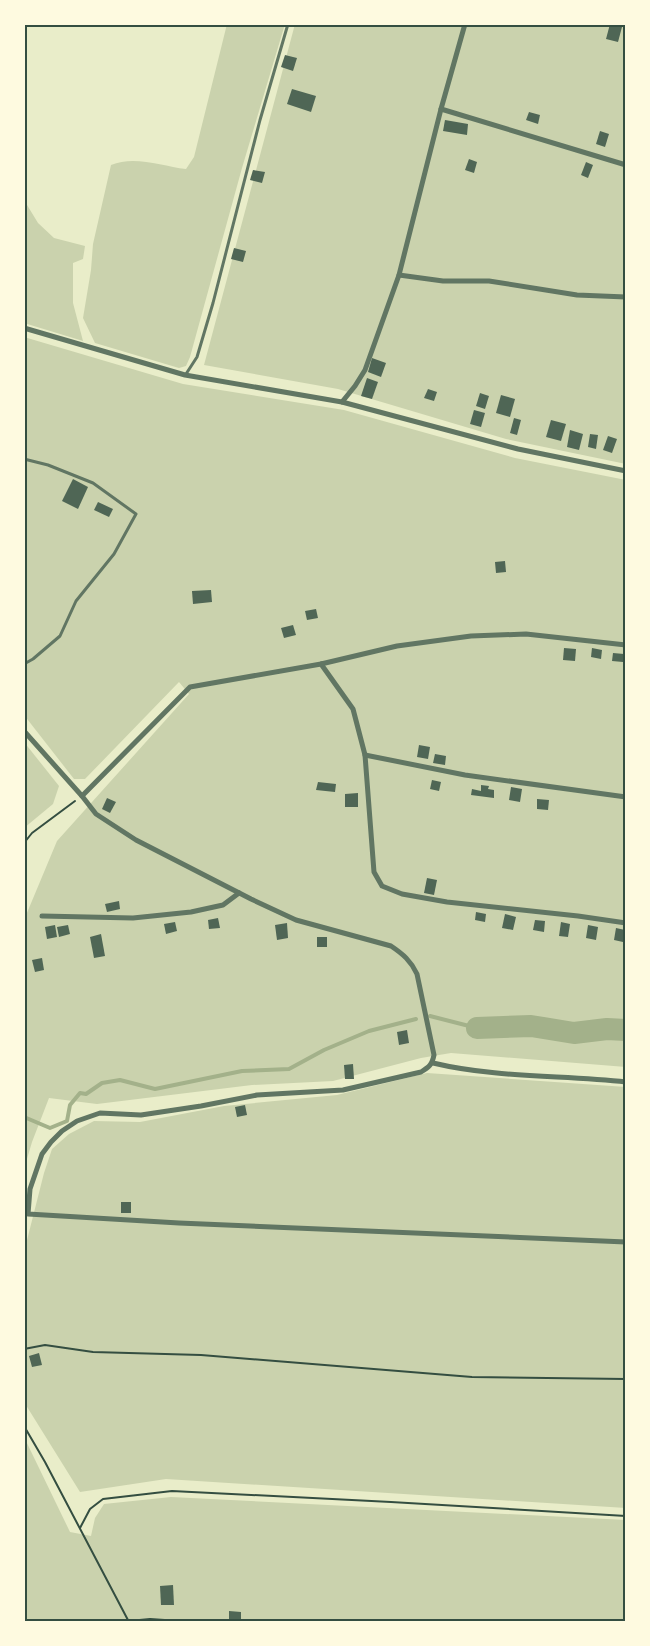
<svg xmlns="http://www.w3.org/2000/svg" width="650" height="1646" font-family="'Sofia Sans Condensed',sans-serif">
<rect width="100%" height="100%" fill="#e9edc9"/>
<g fill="#cad2ad">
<path d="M 227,24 L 285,24 L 242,168 L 190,357 L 186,366 L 179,368 L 95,343 L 83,318 L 91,270 L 93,244 L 111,165 C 134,155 162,166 186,169 L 194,157 Z"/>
<path d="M 295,24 L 626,24 L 626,464 L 506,439 L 338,389 L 204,365 Z"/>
<path d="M 24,200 L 38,223 L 54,238 L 85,246 L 83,259 L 73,263 L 73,303 L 83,341 L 24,323 Z"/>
<path d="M 24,337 L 183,384 L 344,410 L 515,458 L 626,480 L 626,1067 L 451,1053 L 421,1058 L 333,1081 L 252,1085 L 97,1104 L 49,1098 L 32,1142 L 24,1169 L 24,920 L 57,841 L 189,694 L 179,682 L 85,779 L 74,779 L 24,715 Z"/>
<path d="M 24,742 L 59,786 L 53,804 L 24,828 Z"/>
<path d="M 427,1073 L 626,1087 L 626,1508 L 166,1479 L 80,1492 L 24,1402 L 24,1252 L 44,1173 L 52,1149 L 69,1134 L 94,1121 L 140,1122 L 224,1106 L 337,1095 Z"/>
<path d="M 24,1437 L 70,1532 L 91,1536 L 95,1518 L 104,1504 L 171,1497 L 626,1520 L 626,1622 L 24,1622 Z"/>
</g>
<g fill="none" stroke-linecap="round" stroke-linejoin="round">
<g stroke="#a3b18a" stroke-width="4">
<path d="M 430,1016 L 477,1028"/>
<path d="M 24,1117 L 50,1128 L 67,1121 L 70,1105 L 80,1093 L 86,1094 L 102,1083 L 120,1080 L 155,1089 L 242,1071 L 289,1069 L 324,1050 L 369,1031 L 416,1019"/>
</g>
<path stroke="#a3b18a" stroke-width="22" d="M 477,1028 L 531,1026 L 574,1033 L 607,1029 L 626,1030"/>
</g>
<g fill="#4f6655">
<path d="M 610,24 L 622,27 L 618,42 L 606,39 Z"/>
<path d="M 285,55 L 297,58 L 293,71 L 281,67 Z"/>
<path d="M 292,89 L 316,96 L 311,112 L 287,104 Z"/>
<path d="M 529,112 L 540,115 L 538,124 L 526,120 Z"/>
<path d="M 445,120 L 468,124 L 467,135 L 443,131 Z"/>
<path d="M 600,131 L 609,134 L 605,147 L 596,144 Z"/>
<path d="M 469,159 L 477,162 L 474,173 L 465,170 Z"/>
<path d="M 586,162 L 593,165 L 588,178 L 581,175 Z"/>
<path d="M 253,170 L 265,172 L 262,183 L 250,180 Z"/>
<path d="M 234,248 L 246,251 L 243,262 L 231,259 Z"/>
<path d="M 372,358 L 386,363 L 381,377 L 368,372 Z"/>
<path d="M 367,378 L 378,382 L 372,399 L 361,396 Z"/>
<path d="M 428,389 L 437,392 L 434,401 L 424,398 Z"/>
<path d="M 480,393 L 489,396 L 485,409 L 476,406 Z"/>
<path d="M 501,395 L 515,399 L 510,417 L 496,413 Z"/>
<path d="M 474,410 L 485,413 L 481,427 L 470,424 Z"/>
<path d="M 514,418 L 521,420 L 517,435 L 510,433 Z"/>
<path d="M 551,420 L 566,424 L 561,441 L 546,437 Z"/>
<path d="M 570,430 L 583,434 L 579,450 L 567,447 Z"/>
<path d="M 590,434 L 598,435 L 596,449 L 588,447 Z"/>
<path d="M 608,436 L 617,439 L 612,453 L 603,450 Z"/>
<path d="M 73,479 L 88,487 L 78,509 L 62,501 Z"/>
<path d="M 98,502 L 113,509 L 109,517 L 94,510 Z"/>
<path d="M 505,561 L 506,572 L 496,573 L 495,562 Z"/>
<path d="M 211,590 L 212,602 L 193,604 L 192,591 Z"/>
<path d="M 316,609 L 318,618 L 307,620 L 305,611 Z"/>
<path d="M 293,625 L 296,635 L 284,638 L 281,628 Z"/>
<path d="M 564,648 L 576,649 L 575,661 L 563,660 Z"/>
<path d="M 592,648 L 602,650 L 601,659 L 591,657 Z"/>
<path d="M 613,653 L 624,654 L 623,662 L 612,661 Z"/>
<path d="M 419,745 L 430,747 L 428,759 L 417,757 Z"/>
<path d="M 435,754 L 446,756 L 445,765 L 433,763 Z"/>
<path d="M 432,780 L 441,782 L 439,791 L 430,789 Z"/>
<path d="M 318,782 L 336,784 L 335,792 L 316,790 Z"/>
<path d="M 481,785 L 489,786 L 488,789 L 494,790 L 494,798 L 471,795 L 472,789 L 481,791 Z"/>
<path d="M 511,787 L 522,789 L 520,802 L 509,800 Z"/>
<path d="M 358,793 L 358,807 L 345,807 L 345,794 Z"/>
<path d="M 107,798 L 116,802 L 110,813 L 102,809 Z"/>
<path d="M 537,799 L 549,800 L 548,810 L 537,809 Z"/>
<path d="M 427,878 L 437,880 L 434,895 L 424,893 Z"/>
<path d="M 119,901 L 120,909 L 107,912 L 105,904 Z"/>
<path d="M 476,912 L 486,914 L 485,922 L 475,920 Z"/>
<path d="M 505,914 L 516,917 L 513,930 L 502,928 Z"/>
<path d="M 218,918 L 220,928 L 209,929 L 208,920 Z"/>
<path d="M 535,920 L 545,921 L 544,932 L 533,930 Z"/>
<path d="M 175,922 L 177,931 L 166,934 L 164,924 Z"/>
<path d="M 561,922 L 570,924 L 568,937 L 559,936 Z"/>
<path d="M 287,923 L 288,938 L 277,940 L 275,925 Z"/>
<path d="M 55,925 L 57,937 L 47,939 L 45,927 Z"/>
<path d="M 68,925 L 70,934 L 59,937 L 57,927 Z"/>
<path d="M 588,925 L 598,927 L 596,940 L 586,938 Z"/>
<path d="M 616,928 L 625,930 L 623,942 L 614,940 Z"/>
<path d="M 101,934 L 105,956 L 94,958 L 90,937 Z"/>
<rect x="317" y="937" width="10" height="10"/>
<path d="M 42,958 L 44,970 L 35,972 L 32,960 Z"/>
<path d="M 407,1030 L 409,1043 L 399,1045 L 397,1032 Z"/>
<path d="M 353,1064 L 354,1079 L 345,1079 L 344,1065 Z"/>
<path d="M 245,1105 L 247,1115 L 237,1117 L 235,1107 Z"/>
<rect x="121" y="1202" width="10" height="11"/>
<path d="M 39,1353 L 42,1365 L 32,1367 L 29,1356 Z"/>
<path d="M 173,1585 L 174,1605 L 161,1605 L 160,1586 Z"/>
<path d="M 229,1611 L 241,1612 L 241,1620 L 229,1620 Z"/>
</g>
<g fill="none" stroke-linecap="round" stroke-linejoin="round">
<g stroke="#344e41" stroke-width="2">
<path d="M 24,843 L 32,833 L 75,801"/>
<path d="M 24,1349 L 45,1345 L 93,1352 L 201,1355 L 472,1377 L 626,1379"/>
<path d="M 24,1426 L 45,1462 L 129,1622"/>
<path d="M 80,1528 L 90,1509 L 103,1499 L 172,1491 L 391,1502 L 626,1516"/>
<path d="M 129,1621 L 150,1619 L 194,1622"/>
</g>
<g stroke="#617663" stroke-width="3">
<path d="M 186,374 L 197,357 L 213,303 L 260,120 L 288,24"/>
<path d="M 24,459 L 48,465 L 93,483 L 136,514 L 114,554 L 76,601 L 60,636 L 33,659 L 24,664"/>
</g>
<g stroke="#617663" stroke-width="5">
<path d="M 441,109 L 626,165"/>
<path d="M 399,275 L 443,281 L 489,281 L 577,295 L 626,297"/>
<path d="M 24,328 L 185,375 L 342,402 L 355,386 L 365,370 L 399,275 L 441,109 L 465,24"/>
<path d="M 342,402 L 518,449 L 626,471"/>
<path d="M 321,664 L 353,709 L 365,755 L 374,872 L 382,886 L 402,894 L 447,902 L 578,916 L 626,923"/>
<path d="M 24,731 L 82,796 L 96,814 L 136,840 L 251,899 L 296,920 L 391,946 C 403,954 411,961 417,974 L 434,1055 C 432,1065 429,1067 421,1072 L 343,1090 L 257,1095 L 201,1106 L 141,1115 L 100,1113 L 77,1121 L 62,1131 L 51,1142 L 42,1154 L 30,1189 L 28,1214 L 179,1223 L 626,1242"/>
<path d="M 365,755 L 465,775 L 626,797"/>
<path d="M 82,796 L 190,687 L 321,664 L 397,646 L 471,636 L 526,634 L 626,645"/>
<path d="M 42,916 L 133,918 L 191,912 L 223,905 L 239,893"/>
<path d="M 433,1063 C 496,1078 561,1075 626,1082"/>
</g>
</g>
<rect width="650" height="1646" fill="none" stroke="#fefae0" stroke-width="51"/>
<rect x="26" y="26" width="598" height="1594" fill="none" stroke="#344e41" stroke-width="2"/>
</svg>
